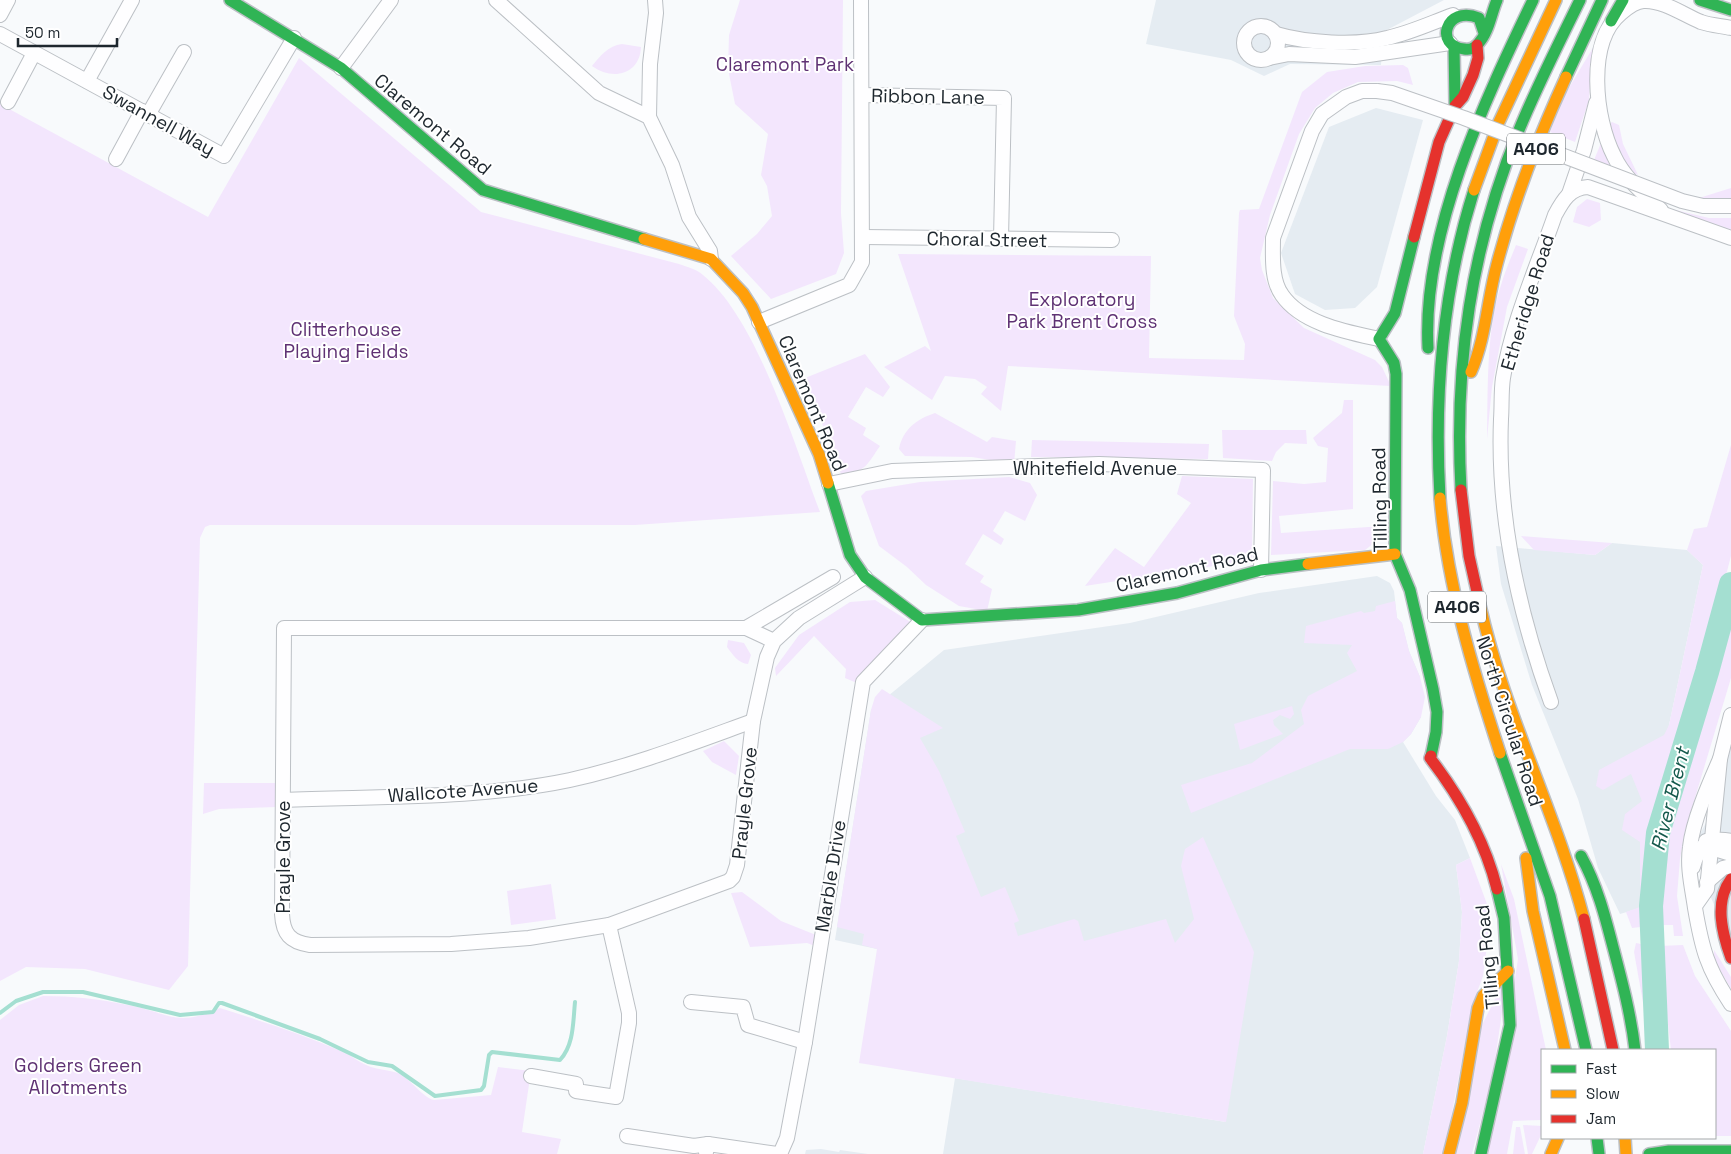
<svg xmlns="http://www.w3.org/2000/svg" width="1731" height="1154" font-family="'Space Grotesk',sans-serif">
<rect width="100%" height="100%" fill="#f8fafc"/>
<g fill="#e5ecf2">
<path d="M 1156,0 L 1444,0 L 1383,32 L 1381,65 L 1290,64 L 1264,76 L 1231,60 L 1146,44 Z"/>
<path d="M 1376,108 L 1423,120 L 1377,287 L 1355,308 L 1325,310 L 1295,294 L 1281,253 L 1329,127 Z"/>
<path d="M 1612,543 L 1687,550 L 1703,565 L 1669,725 L 1640,908 L 1620,914 L 1598,868 L 1578,799 L 1532,685 L 1501,584 L 1496,546 L 1595,555 Z"/>
<path d="M 1377,576 L 1390,583 L 1394,591 L 1397,618 L 1402,623 L 1409,651 L 1420,677 L 1421,717 L 1411,734 L 1403,742 L 1436,796 L 1455,820 L 1470,858 L 1456,865 L 1462,912 L 1459,961 L 1447,1036 L 1423,1154 L 943,1154 L 955,1078 L 1226,1122 L 877,949 L 835,940 L 871,710 L 944,650 L 1130,623 L 1259,593 Z"/>
<path d="M 1731,738 L 1731,942 L 1707,889 L 1697,840 L 1715,805 Z"/>
<path d="M 821,1149 L 839,1152 L 840,1150 L 868,1154 L 805,1154 L 806,1150 Z"/>
</g>
<g fill="#f3e6fd">
<path d="M 740,0 L 843,0 L 841,213 L 844,253 L 836,274 L 771,299 L 731,256 L 757,234 L 772,216 L 767,186 L 761,175 L 768,134 L 735,104 L 728,69 L 729,35 Z"/>
<path d="M 1597,41 L 1591,67 L 1589,100 L 1575,142 L 1550,132 L 1564,96 Z"/>
<path d="M 622,44 L 641,47 C 640,75 612,81 592,66 C 601,55 608,46 622,44 Z"/>
<path d="M 299,58 L 481,212 L 679,264 C 687,267 697,269 703,275 C 757,318 795,447 820,512 L 635,525 L 210,525 L 205,527 L 200,538 L 188,966 L 169,990 L 85,969 L 26,967 L 0,981 L 0,104 L 208,217 Z"/>
<path d="M 1403,65 L 1408,68 L 1413,85 L 1397,81 L 1358,82 L 1333,93 L 1315,108 L 1299,134 L 1270,215 L 1260,258 L 1262,270 L 1273,298 L 1304,328 L 1375,360 L 1382,367 L 1391,386 L 1008,366 L 1001,411 L 981,394 L 987,387 L 975,379 L 945,376 L 932,400 L 884,367 L 925,346 L 931,351 L 898,254 L 1151,256 L 1149,358 L 1244,360 L 1245,344 L 1234,316 L 1239,213 L 1240,210 L 1259,209 L 1302,92 L 1327,72 L 1365,66 Z"/>
<path d="M 1612,122 L 1619,125 L 1623,144 L 1638,175 L 1624,169 L 1606,126 Z"/>
<path d="M 1601,143 L 1614,168 L 1594,160 Z"/>
<path d="M 1731,188 L 1731,199 L 1723,201 L 1699,198 Z"/>
<path d="M 1587,199 L 1600,203 L 1601,220 L 1589,227 L 1573,222 L 1577,207 Z"/>
<path d="M 1667,208 L 1709,218 L 1731,218 L 1731,233 Z"/>
<path d="M 1516,245 L 1528,249 L 1507,307 L 1492,387 L 1487,439 C 1488,392 1486,329 1501,285 C 1505,271 1511,258 1516,245 Z"/>
<path d="M 865,354 L 890,387 L 883,397 L 866,387 L 848,417 L 866,428 L 863,435 L 880,446 C 868,463 865,474 841,474 L 805,378 Z"/>
<path d="M 1344,400 L 1353,400 L 1353,509 L 1279,516 L 1281,533 L 1383,526 L 1382,537 L 1365,550 L 1271,555 L 1273,481 L 1304,484 L 1326,482 L 1328,448 L 1318,446 L 1313,438 L 1342,413 Z"/>
<path d="M 935,413 L 987,442 L 992,437 L 1016,441 L 1014,464 L 972,457 L 905,456 L 899,449 C 903,429 917,419 935,413 Z"/>
<path d="M 1222,430 L 1306,430 L 1307,444 L 1285,443 L 1276,452 L 1272,461 L 1223,458 Z"/>
<path d="M 1032,440 L 1209,444 L 1208,459 L 1031,457 Z"/>
<path d="M 1731,445 L 1731,556 L 1701,671 L 1653,830 L 1649,926 L 1632,928 L 1626,912 L 1640,907 L 1640,842 L 1622,830 L 1625,814 L 1642,801 L 1631,774 L 1603,790 L 1596,786 L 1599,770 L 1664,735 L 1669,725 L 1703,565 L 1687,550 L 1694,529 L 1707,527 Z"/>
<path d="M 1182,476 L 1253,479 L 1252,560 L 1085,586 L 1115,548 L 1144,567 L 1191,503 L 1177,494 Z"/>
<path d="M 1009,477 L 1030,483 L 1037,495 L 1025,521 L 1005,511 L 993,531 L 1004,539 L 1001,545 L 983,534 L 965,564 L 984,576 L 980,582 L 992,589 L 987,611 L 959,606 L 926,585 L 907,567 L 879,546 L 861,496 L 866,491 L 920,482 Z"/>
<path d="M 1521,536 L 1612,543 L 1595,555 L 1534,550 Z"/>
<path d="M 875,600 L 912,623 L 857,683 L 845,678 L 846,669 L 814,636 L 776,676 L 775,668 L 799,635 L 850,602 Z"/>
<path d="M 1395,601 L 1397,618 L 1402,623 L 1409,651 L 1420,677 L 1425,697 L 1421,717 L 1411,734 L 1403,742 L 1388,749 L 1350,749 L 1191,813 L 1181,785 L 1252,763 L 1304,724 L 1301,710 L 1308,696 L 1357,671 L 1347,653 L 1352,645 L 1304,643 L 1306,626 L 1361,611 L 1364,613 L 1375,611 L 1376,606 Z"/>
<path d="M 1731,609 L 1731,678 L 1685,831 L 1680,859 L 1677,896 L 1683,936 L 1674,936 L 1673,925 L 1656,925 L 1662,834 Z"/>
<path d="M 728,640 L 744,643 L 751,655 L 748,664 C 739,664 732,654 727,647 Z"/>
<path d="M 882,689 L 943,728 L 920,738 L 939,771 L 965,832 L 956,836 L 981,897 L 1005,887 L 1019,921 L 1014,923 L 1018,936 L 1074,919 L 1078,921 L 1084,941 L 1166,919 L 1175,943 L 1194,919 L 1181,866 L 1185,849 L 1203,837 L 1254,952 L 1226,1122 L 859,1063 L 877,949 L 862,945 L 864,934 L 837,927 L 871,710 L 875,697 Z"/>
<path d="M 1292,706 L 1294,714 L 1290,719 L 1280,715 L 1273,720 L 1274,725 L 1283,734 L 1240,750 L 1234,724 Z"/>
<path d="M 724,741 L 739,756 L 736,775 L 712,762 L 703,751 Z"/>
<path d="M 204,783 L 276,783 L 276,807 L 219,809 L 203,814 Z"/>
<path d="M 1470,858 L 1491,915 L 1483,976 L 1473,1003 L 1444,1154 L 1423,1154 L 1447,1036 L 1459,961 L 1462,912 L 1456,865 Z"/>
<path d="M 1501,864 L 1514,899 L 1546,1050 L 1542,1050 L 1542,1120 L 1513,1121 L 1507,1154 L 1488,1154 L 1518,959 Z"/>
<path d="M 551,884 L 556,919 L 511,925 L 507,891 Z"/>
<path d="M 742,892 L 781,921 L 816,935 L 815,946 L 807,943 L 750,947 L 731,893 Z"/>
<path d="M 1636,943 L 1650,946 L 1648,982 L 1644,1008 L 1634,952 Z"/>
<path d="M 1683,945 L 1695,976 L 1731,1031 L 1731,1136 L 1715,1136 L 1715,1050 L 1671,1050 L 1659,946 Z"/>
<path d="M 1714,950 L 1731,977 L 1731,989 L 1714,959 Z"/>
<path d="M 1503,983 L 1504,999 L 1493,1074 L 1472,1154 L 1456,1154 L 1479,1031 Z"/>
<path d="M 43,996 C 72,996 99,999 128,1005 C 170,1013 176,1028 220,1008 C 261,1021 302,1034 341,1051 C 351,1055 361,1064 371,1067 C 380,1070 389,1070 398,1073 C 411,1079 423,1098 434,1100 L 491,1095 L 498,1067 L 531,1071 L 522,1132 L 561,1139 L 557,1154 L 0,1154 L 0,1020 L 19,1005 Z"/>
<path d="M 1523,1125 L 1542,1126 L 1542,1133 L 1532,1154 L 1528,1154 Z"/>
<path d="M 1516,1127 L 1520,1127 L 1525,1154 L 1513,1154 Z"/>
</g>
<g fill="none" stroke-linecap="round" stroke-linejoin="round">
<path stroke="#a4dfd1" stroke-width="4" d="M 0,1013 L 16,1001 L 43,992 L 83,992 L 180,1015 L 213,1012 L 219,1003 L 222,1003 L 320,1039 L 368,1062 L 392,1066 L 435,1096 L 481,1090 L 484,1086 L 489,1055 L 492,1052 L 560,1060 C 574,1045 573,1022 575,1002"/>
<path stroke="#a4dfd1" stroke-width="24" d="M 1657,1050 L 1651,906 L 1658,833 L 1707,672 L 1731,584"/>
<defs>
<g id="street">
<path d="M 496,0 L 599,93 L 649,117 L 672,165 L 689,217 L 710,251 L 711,259"/>
<path d="M 0,15 L 8,0"/>
<circle cx="1261" cy="43" r="17"/>
<path d="M 0,34 L 224,156 L 294,38"/>
<path d="M 1276,34 C 1306,43 1357,46 1387,38 C 1410,33 1431,23 1453,15"/>
<path d="M 1269,58 L 1289,54 L 1355,57 L 1450,43"/>
<path d="M 341,68 L 391,0"/>
<path d="M 87,81 L 132,0"/>
<path d="M 1377,91 L 1362,91 L 1346,97 L 1322,114 L 1312,131 L 1273,238 C 1273,256 1271,280 1282,295 C 1302,324 1347,332 1379,339"/>
<path d="M 862,95 L 1004,98 L 1001,239"/>
<path d="M 8,102 L 34,53"/>
<path d="M 148,115 L 184,52"/>
<path d="M 649,117 L 650,64 L 656,13 L 655,0"/>
<path d="M 116,159 L 142,111"/>
<path d="M 1569,194 L 1584,150 L 1596,103"/>
<path d="M 1661,210 C 1644,194 1624,178 1614,156 C 1595,119 1586,42 1621,13 C 1627,8 1636,1 1644,1 C 1663,0 1684,15 1701,22 C 1710,25 1721,26 1731,28"/>
<path d="M 863,237 L 1112,240"/>
<path d="M 759,322 L 849,285 L 862,262 L 861,0"/>
<path d="M 829,484 L 892,471 L 1099,464 L 1263,470 L 1261,570"/>
<path d="M 746,628 L 833,577"/>
<path d="M 774,641 L 746,628 L 284,628 L 282,914 C 283,934 290,942 310,945 L 451,944 L 529,938 L 609,925 L 729,881 L 733,877 L 737,865 L 753,721 L 767,657 L 774,641 L 799,618 L 865,577"/>
<path d="M 1551,702 C 1518,611 1497,517 1501,419 C 1502,406 1501,391 1503,378 C 1512,322 1537,267 1555,215 C 1563,200 1570,188 1588,187 L 1731,238"/>
<path d="M 1720,759 C 1709,784 1693,820 1690,847 C 1687,868 1692,887 1695,908 C 1702,949 1707,968 1731,1004"/>
<path d="M 283,800 C 376,796 480,799 570,780 C 633,766 692,743 753,721"/>
<path d="M 1706,841 L 1718,850 L 1731,854"/>
<path d="M 1693,867 C 1698,846 1709,836 1731,841"/>
<path d="M 1707,882 L 1723,868 L 1731,866"/>
<path d="M 1695,906 L 1707,889 L 1720,759 L 1731,715"/>
<path d="M 691,1002 L 743,1007 L 748,1025 L 805,1042"/>
<path d="M 531,1076 L 576,1084 L 576,1091 L 616,1097 L 629,1023 L 629,1013 L 609,925"/>
<path d="M 627,1136 L 694,1146 L 708,1144"/>
<path d="M 706,1152 L 708,1144 L 777,1154"/>
<path d="M 780,1154 L 787,1138 L 805,1042 L 863,682 L 922,620"/>
</g>
<g id="fast">
<path d="M 230,0 L 341,68 L 483,190 L 644,239"/>
<path d="M 1700,0 L 1731,10"/>
<path d="M 1611,21 L 1623,0"/>
<path d="M 1484,33 L 1479,18 C 1445,4 1434,47 1464,49 C 1470,50 1475,48 1478,44 C 1489,32 1491,14 1497,0"/>
<path d="M 1454,46 L 1455,106"/>
<path d="M 1566,77 L 1602,0"/>
<path d="M 1414,237 L 1395,313 L 1379,339 L 1394,363 L 1396,374 L 1395,554 L 1410,590 L 1433,689 L 1437,712 L 1436,732 L 1431,756"/>
<path d="M 1428,348 C 1422,233 1484,102 1533,0"/>
<path d="M 828,483 L 850,555 L 865,577 L 922,620 L 1078,610 L 1177,593 L 1261,570 L 1308,564"/>
<path d="M 1461,490 C 1454,364 1471,247 1519,130 C 1537,86 1559,43 1580,0"/>
<path d="M 1440,498 C 1434,393 1442,291 1474,190"/>
<path d="M 1500,753 L 1550,896 L 1586,1050"/>
<path d="M 1581,856 C 1597,885 1605,916 1613,947 C 1622,981 1631,1015 1635,1050"/>
<path d="M 1597,1138 L 1599,1154"/>
<path d="M 1481,1154 L 1510,1025 L 1504,918 L 1497,889"/>
<path d="M 1649,1154 L 1669,1151 L 1731,1151"/>
</g>
<g id="slow">
<path d="M 1474,190 L 1499,122 L 1556,0"/>
<path d="M 644,239 L 711,259 L 743,293 L 752,307 L 819,454 L 828,483"/>
<path d="M 1471,372 C 1486,338 1487,300 1497,264 C 1514,200 1538,138 1566,77"/>
<path d="M 1440,498 C 1447,585 1473,670 1500,753"/>
<path d="M 1308,564 L 1395,554"/>
<path d="M 1480,605 C 1504,713 1556,812 1584,919"/>
<path d="M 1526,858 L 1533,911 L 1565,1050"/>
<path d="M 1625,1138 L 1626,1154"/>
<path d="M 1449,1154 L 1462,1103 L 1478,1008 L 1483,996 L 1508,971"/>
<path d="M 1551,1154 L 1558,1138"/>
</g>
<g id="jam">
<path d="M 1414,237 L 1439,142 L 1455,106 L 1463,97 L 1473,75 L 1478,58 L 1477,45"/>
<path d="M 1461,490 L 1469,556 L 1480,605"/>
<path d="M 1431,756 L 1430,758 C 1460,797 1485,841 1497,889"/>
<path d="M 1731,879 C 1714,902 1722,933 1731,958"/>
<path d="M 1584,919 L 1613,1050"/>
</g>
</defs>
<use href="#street" stroke="#bcc0c5" stroke-width="16"/>
<use href="#fast" stroke="#bcc0c5" stroke-width="14"/>
<use href="#slow" stroke="#bcc0c5" stroke-width="14"/>
<use href="#jam" stroke="#bcc0c5" stroke-width="14"/>
<use href="#street" stroke="#fefeff" stroke-width="14"/>
<use href="#fast" stroke="#30b455" stroke-width="11"/>
<use href="#slow" stroke="#ff9f0a" stroke-width="11"/>
<use href="#jam" stroke="#e5322d" stroke-width="11"/>
<defs>
<path id="street-bridge" d="M 1377,91 L 1392,93 L 1464,118 L 1682,201 L 1703,206 L 1731,206"/>
</defs>
<use href="#street-bridge" stroke="#bcc0c5" stroke-width="16" stroke-linecap="butt"/>
<use href="#street-bridge" stroke="#fefeff" stroke-width="14"/>
</g>
<g text-anchor="middle" stroke-width="4" stroke-linejoin="round" paint-order="stroke">
<g fill="#fff" stroke="#62686d" stroke-width="1">
<rect x="1507" y="133.5" width="58" height="31" rx="4"/>
<rect x="1428" y="591.5" width="58" height="31" rx="4"/>
</g>
<g font-size="18" font-weight="bold" fill="#1e272e">
<text x="1536" y="155">A406</text>
<text x="1457" y="613">A406</text>
</g>
<g font-size="19" fill="#5f3274" stroke="#fff">
<text x="785" y="71">Claremont Park</text>
<text x="1082" y="306">Exploratory<tspan x="1082" dy="22">Park Brent Cross</tspan></text>
<text x="346" y="336">Clitterhouse<tspan x="346" dy="22">Playing Fields</tspan></text>
<text x="78" y="1072">Golders Green<tspan x="78" dy="22">Allotments</tspan></text>
</g>
<g font-size="19" fill="#1e272e" stroke="#fff">
<text transform="translate(928 96) rotate(1)" y="7">Ribbon Lane</text>
<text transform="translate(159 120) rotate(29)" y="7">Swannell Way</text>
<text transform="translate(433 124) rotate(40)" y="7">Claremont Road</text>
<text transform="translate(987 239) rotate(1)" y="7">Choral Street</text>
<text transform="translate(1527 302) rotate(-73)" y="7">Etheridge Road</text>
<text transform="translate(813 403) rotate(67)" y="7">Claremont Road</text>
<text x="1095" y="475">Whitefield Avenue</text>
<text transform="translate(1379 500) rotate(-91)" y="7">Tilling Road</text>
<text transform="translate(1187 569) rotate(-13)" y="7">Claremont Road</text>
<text transform="translate(1510 721) rotate(72)" y="7">North Circular Road</text>
<text transform="translate(463 790) rotate(-4)" y="7">Wallcote Avenue</text>
<text transform="translate(744 803) rotate(-84)" y="7">Prayle Grove</text>
<text transform="translate(283 857) rotate(-90)" y="7">Prayle Grove</text>
<text transform="translate(830 876) rotate(-81)" y="7">Marble Drive</text>
<text transform="translate(1487 957) rotate(-96)" y="7">Tilling Road</text>
</g>
<g font-size="20" font-style="italic" fill="#155a4d" stroke="#fff">
<text transform="translate(1670 799) rotate(-76)" y="7">River Brent</text>
</g>
</g>
<rect x="1541" y="1049" width="175" height="90" fill="#ffffff" stroke="#a5a9ab"/>
<rect x="1551" y="1065" width="25" height="8" fill="#30b455" stroke="#a5a9ab"/>
<text x="1586" y="1074" font-size="15" fill="#1e272e">Fast</text>
<rect x="1551" y="1090" width="25" height="8" fill="#ff9f0a" stroke="#a5a9ab"/>
<text x="1586" y="1099" font-size="15" fill="#1e272e">Slow</text>
<rect x="1551" y="1115" width="25" height="8" fill="#e5322d" stroke="#a5a9ab"/>
<text x="1586" y="1124" font-size="15" fill="#1e272e">Jam</text>
<path d="M18 38v8h99v-8" fill="none" stroke="#1e272e" stroke-width="2.5"/>
<text x="25" y="38" font-size="15" fill="#1e272e" stroke="#ffffff" stroke-width="4" paint-order="stroke">50 m</text>
</svg>
